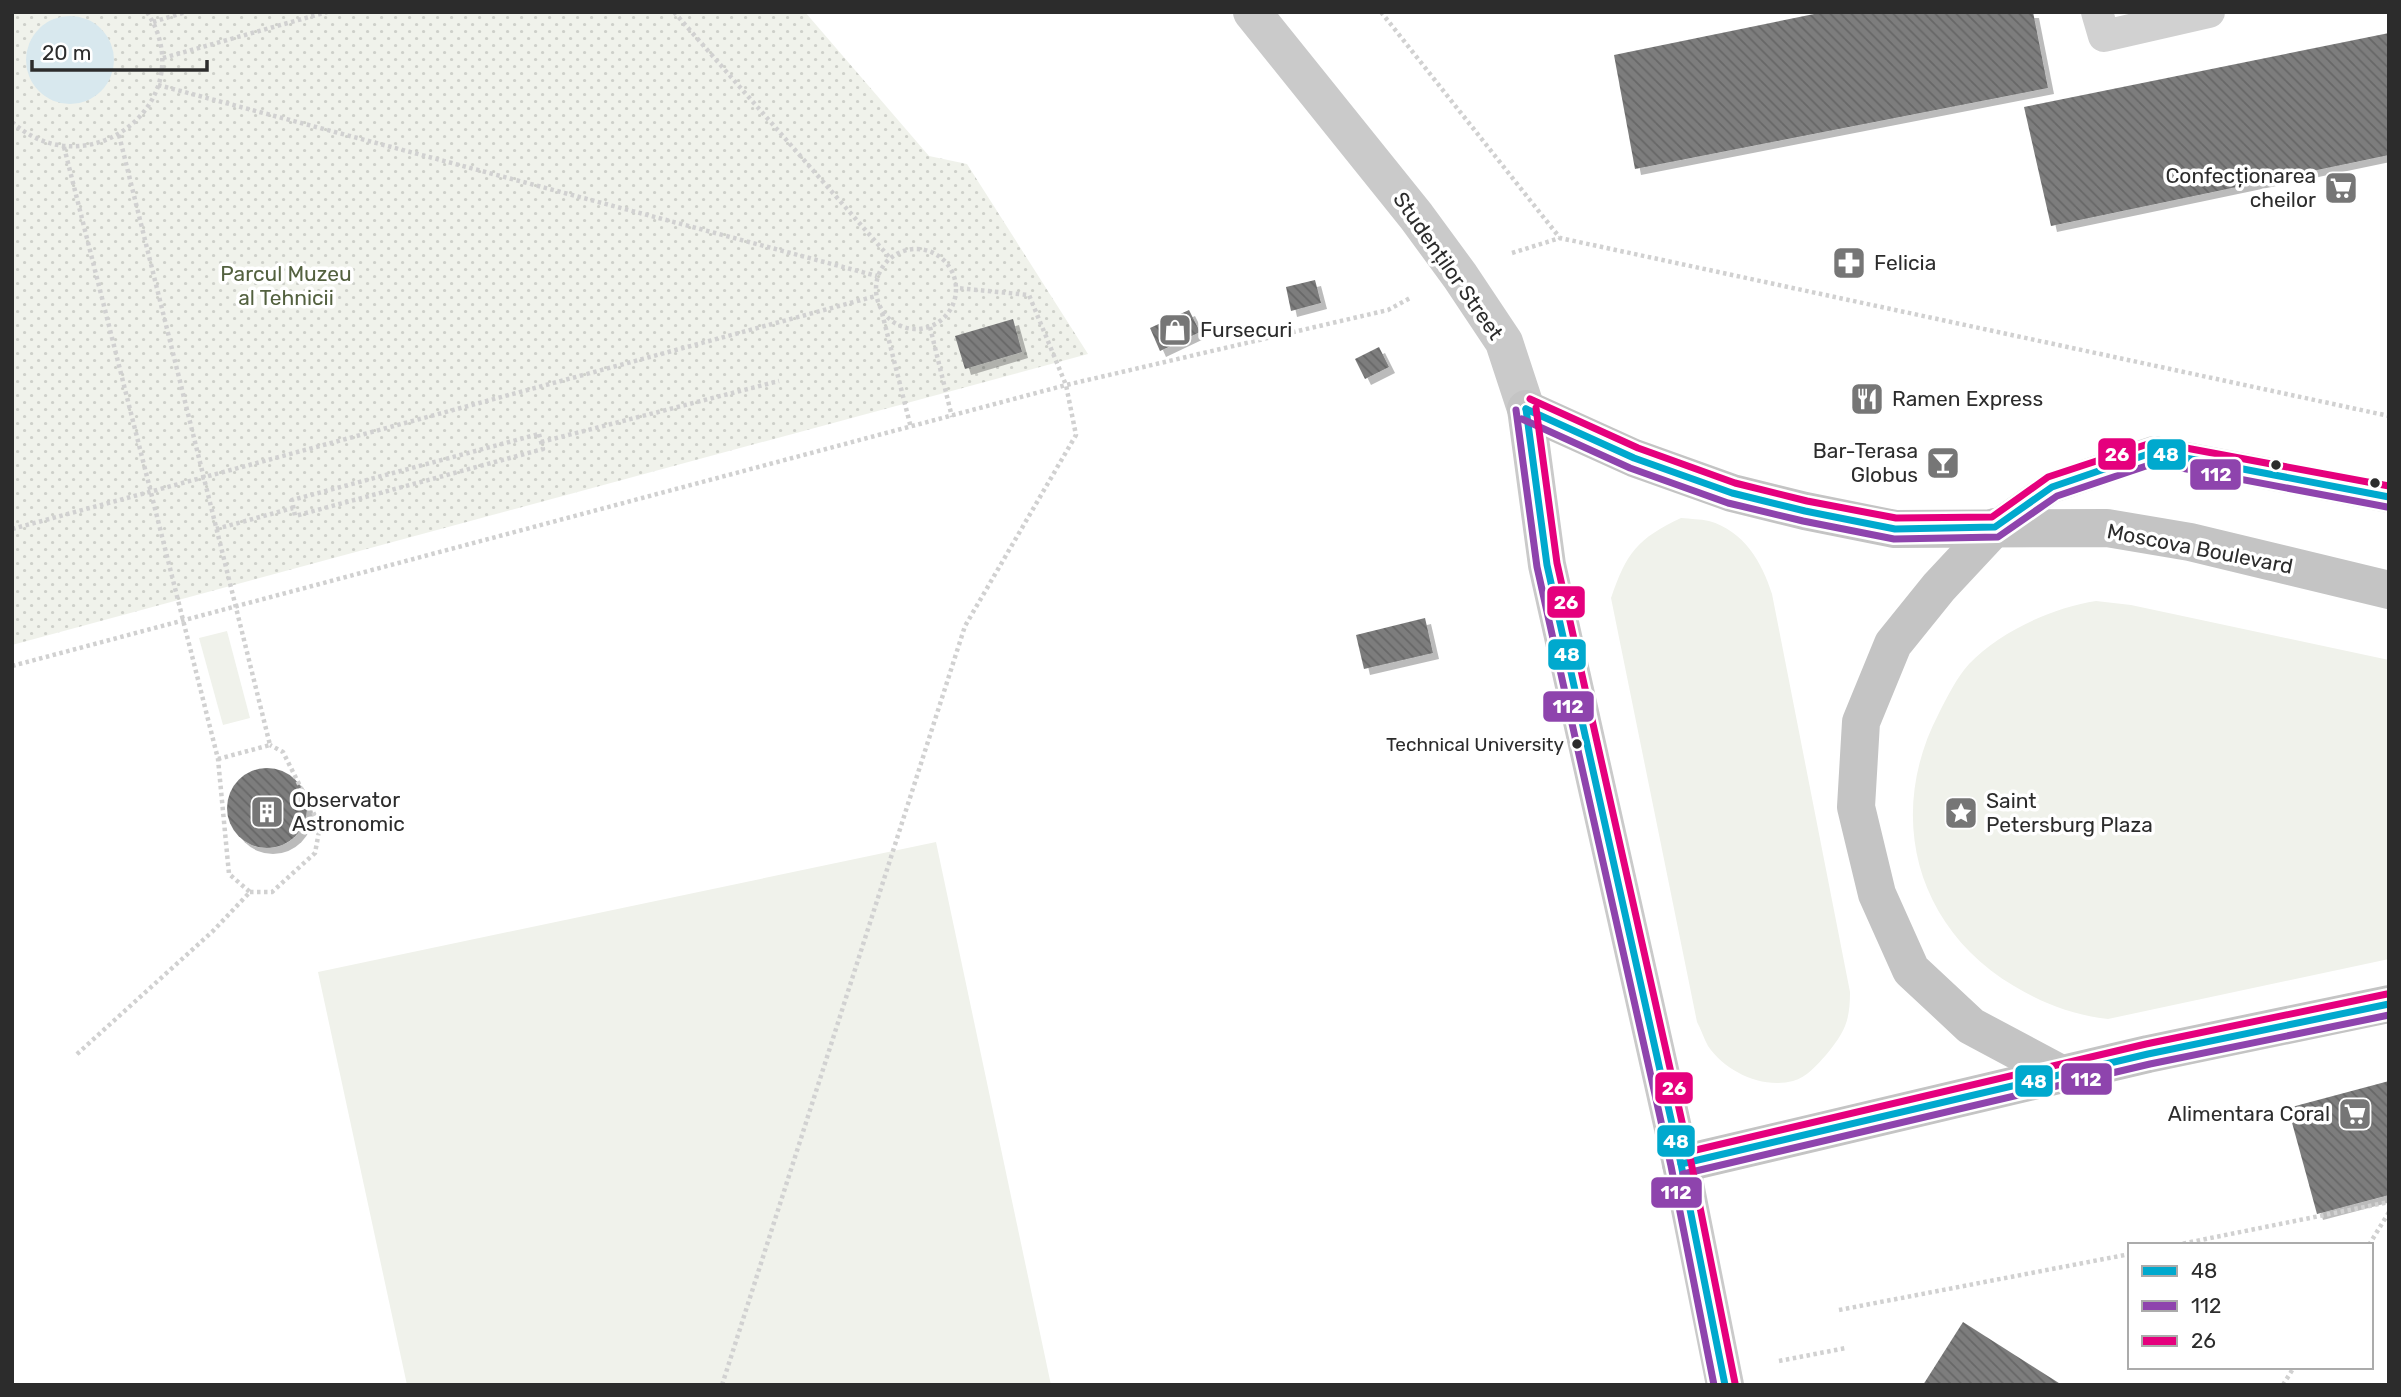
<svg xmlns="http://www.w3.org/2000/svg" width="2401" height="1397" font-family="Rubik,sans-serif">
<defs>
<pattern id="park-dots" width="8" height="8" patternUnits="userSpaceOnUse" patternTransform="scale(1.75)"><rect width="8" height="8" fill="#f0f2eb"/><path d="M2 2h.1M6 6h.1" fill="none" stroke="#ced0ca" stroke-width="1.8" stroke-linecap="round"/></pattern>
<pattern id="building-back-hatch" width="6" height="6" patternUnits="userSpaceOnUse" patternTransform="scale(1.75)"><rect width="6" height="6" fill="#7d7d7d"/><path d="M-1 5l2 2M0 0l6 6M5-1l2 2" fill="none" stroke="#676767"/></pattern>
<filter id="shadow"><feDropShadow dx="6" dy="6" stdDeviation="0" flood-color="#0004"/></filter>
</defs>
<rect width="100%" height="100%" fill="#fff"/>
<g fill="#f0f2eb">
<path d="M 1681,518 C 1690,519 1700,519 1709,521 C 1744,531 1762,562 1772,594 L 1850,992 C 1850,1021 1845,1032 1826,1055 C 1817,1065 1807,1077 1793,1081 C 1762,1089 1726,1072 1708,1046 C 1704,1039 1701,1029 1697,1022 L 1611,598 C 1627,552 1637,539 1681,518 Z"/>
<path d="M 2096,601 L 2131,605 L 2389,660 L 2389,959 L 2108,1019 C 2073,1015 2044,1004 2014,986 C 1915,927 1886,814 1939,713 C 1947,697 1957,677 1969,664 C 1999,632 2054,607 2096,601 Z"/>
<path d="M 227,631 L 250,718 L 223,725 L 199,638 Z"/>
<path d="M 936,842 L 1051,1385 L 407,1385 L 318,972 Z"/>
</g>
<path fill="url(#park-dots)" d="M 12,12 L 805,12 L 929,156 L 967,164 L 1088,354 L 12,645 Z"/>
<circle fill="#d8e8ee" cx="70" cy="60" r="44"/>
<g fill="url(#building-back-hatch)" filter="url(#shadow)">
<path d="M 1824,12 L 2033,12 L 2048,88 L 1635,169 L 1614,55 Z"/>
<path d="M 2389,33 L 2389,155 L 2051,226 L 2024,107 Z"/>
<path d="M 1315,280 L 1321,303 L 1291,311 L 1286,287 Z"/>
<path d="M 1189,310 L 1200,332 L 1160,351 L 1150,328 Z"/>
<path d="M 1013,319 L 1022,352 L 965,369 L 955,336 Z"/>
<path d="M 1379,347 L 1389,367 L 1365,379 L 1355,359 Z"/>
<path d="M 1425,618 L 1433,653 L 1364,669 L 1356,635 Z"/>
<circle cx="267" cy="808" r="40"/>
<path d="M 2389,1081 L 2389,1195 L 2317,1214 L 2288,1108 Z"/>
<path d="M 1963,1322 L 2062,1385 L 1923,1385 Z"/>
</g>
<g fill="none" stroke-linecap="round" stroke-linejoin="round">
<g stroke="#d1d1d1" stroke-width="4.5" stroke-dasharray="3.5 3.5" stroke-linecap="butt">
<path d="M 674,12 L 890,258"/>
<path d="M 1381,12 L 1560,238 L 2389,416"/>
<path d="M 153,22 L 186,12"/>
<path d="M 163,58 L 327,12"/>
<path d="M 158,85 L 877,276"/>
<path d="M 12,122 C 89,191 204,100 147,12"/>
<path d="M 119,135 L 270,745 L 218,759"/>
<path d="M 64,147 L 218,759 L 229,874 L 250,892 L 213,931 L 76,1055"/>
<circle cx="916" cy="289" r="40"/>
<path d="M 1512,253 L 1560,238"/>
<path d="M 882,313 L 911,428"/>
<path d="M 930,327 L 952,417"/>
<path d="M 539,434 L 543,449 L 295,516 L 292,500 Z"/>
<path d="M 541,442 L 779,381"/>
<path d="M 12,529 L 876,296"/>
<path d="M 216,529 L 293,508"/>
<path d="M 12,666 L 1066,385 L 1388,310 L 1412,297"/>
<path d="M 250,892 L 272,892 L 315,853 L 320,826 L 283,752 L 270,745"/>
<path d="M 2176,1245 L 2389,1202"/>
<path d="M 2369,1245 L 2389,1212"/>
<path d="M 1839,1310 L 2130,1254"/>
<path d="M 1779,1361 L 1846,1348"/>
<path d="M 722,1385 L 965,626 L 1076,435 L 1066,385 L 1029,295 L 957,288"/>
<path d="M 2283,1385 L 2294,1367"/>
</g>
<g stroke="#d1d1d1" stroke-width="32">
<path d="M 2097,12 L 2104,36 L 2209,12"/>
<path d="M 1995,527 L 2052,487 L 2154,452 L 2389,497"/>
</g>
<path stroke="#cacaca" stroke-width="38" d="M 1252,12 L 1416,216 L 1460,276 L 1504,342 L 1526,409 L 1547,565 L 1681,1164 L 1725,1385"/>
<g stroke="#c4c4c4" stroke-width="38">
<path d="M 1526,409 L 1634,458 L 1732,493 L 1805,511 L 1895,529 L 2107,528 L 2190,542 L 2389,590"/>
<path d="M 1995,527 L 1939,587 L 1893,644 L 1861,722 L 1856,807 L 1877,894 L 1911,970 L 1971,1026 L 2061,1074"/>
<path d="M 1681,1164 L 2148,1054 L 2389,1004"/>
</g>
<defs>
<g id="bus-1">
<path d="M 1526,409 L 1547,565 L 1681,1164 L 1725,1385"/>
<path d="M 1526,409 L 1634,458 L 1732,493 L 1805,511 L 1895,529 L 1995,527 L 2052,487 L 2154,452 L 2389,497"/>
<path d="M 1681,1164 L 2148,1054 L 2389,1004"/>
</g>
<g id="bus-2">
<path d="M 1516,410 L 1537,567 L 1671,1166 L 1714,1385"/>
<path d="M 1522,419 L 1630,468 L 1728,503 L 1803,521 L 1894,539 L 1998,537 L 2057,496 L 2155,463 L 2387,507"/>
<path d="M 1683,1174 L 2150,1064 L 2389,1015"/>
</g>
<g id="bus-3">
<path d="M 1530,399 L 1638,448 L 1735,483 L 1807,501 L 1896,518 L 1992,517 L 2048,477 L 2154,442 L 2389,486"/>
<path d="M 1536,408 L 1557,563 L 1691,1162 L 1735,1383"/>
<path d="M 1679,1154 L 2146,1044 L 2387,994"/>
</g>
</defs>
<use href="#bus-1" stroke="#fff" stroke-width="12"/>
<use href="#bus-2" stroke="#fff" stroke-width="12"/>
<use href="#bus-3" stroke="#fff" stroke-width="12"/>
<use href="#bus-1" stroke="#00a9ce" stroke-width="7"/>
<use href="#bus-2" stroke="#8e44ad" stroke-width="7"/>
<use href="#bus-3" stroke="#e5007d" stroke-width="7"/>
</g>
<defs>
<symbol id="supermarket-square" viewBox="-11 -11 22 22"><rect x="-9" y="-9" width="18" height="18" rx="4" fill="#767676" stroke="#fff"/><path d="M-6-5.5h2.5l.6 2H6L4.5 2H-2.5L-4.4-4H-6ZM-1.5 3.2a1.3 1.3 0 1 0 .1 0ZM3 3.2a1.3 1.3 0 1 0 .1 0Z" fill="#fff"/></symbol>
<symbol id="pharmacy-square" viewBox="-11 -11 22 22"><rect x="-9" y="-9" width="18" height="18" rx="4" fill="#767676" stroke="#fff"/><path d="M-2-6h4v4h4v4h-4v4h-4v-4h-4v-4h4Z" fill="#fff"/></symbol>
<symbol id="shop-square" viewBox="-11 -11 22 22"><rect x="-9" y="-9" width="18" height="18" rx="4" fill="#767676" stroke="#fff"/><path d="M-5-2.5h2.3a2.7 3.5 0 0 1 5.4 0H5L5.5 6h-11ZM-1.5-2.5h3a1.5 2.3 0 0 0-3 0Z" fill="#fff"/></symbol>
<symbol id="restaurant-square" viewBox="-11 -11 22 22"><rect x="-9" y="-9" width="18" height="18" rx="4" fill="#767676" stroke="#fff"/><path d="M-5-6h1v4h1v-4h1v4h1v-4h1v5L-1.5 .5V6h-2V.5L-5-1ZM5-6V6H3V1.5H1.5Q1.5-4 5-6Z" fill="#fff"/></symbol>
<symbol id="bar-square" viewBox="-11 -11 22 22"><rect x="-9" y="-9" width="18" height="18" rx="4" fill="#767676" stroke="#fff"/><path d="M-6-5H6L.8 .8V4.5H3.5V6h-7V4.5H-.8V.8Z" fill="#fff"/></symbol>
<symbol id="building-square" viewBox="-11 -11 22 22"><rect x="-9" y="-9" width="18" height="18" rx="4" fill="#767676" stroke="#fff"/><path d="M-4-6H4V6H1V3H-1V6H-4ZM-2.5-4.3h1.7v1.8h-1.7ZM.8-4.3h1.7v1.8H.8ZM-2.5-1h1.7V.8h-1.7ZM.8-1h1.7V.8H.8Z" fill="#fff"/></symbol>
<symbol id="sight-square" viewBox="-11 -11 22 22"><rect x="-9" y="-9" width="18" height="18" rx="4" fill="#767676" stroke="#fff"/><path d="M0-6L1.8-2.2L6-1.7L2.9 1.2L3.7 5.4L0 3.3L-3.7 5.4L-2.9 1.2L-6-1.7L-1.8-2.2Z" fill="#fff"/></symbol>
</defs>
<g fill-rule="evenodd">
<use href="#supermarket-square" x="2322" y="169" width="38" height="38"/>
<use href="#pharmacy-square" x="1830" y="244" width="38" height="38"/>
<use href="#shop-square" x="1156" y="311" width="38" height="38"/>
<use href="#restaurant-square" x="1848" y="380" width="38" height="38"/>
<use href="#bar-square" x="1924" y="444" width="38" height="38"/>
<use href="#building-square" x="248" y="793" width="38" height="38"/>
<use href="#sight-square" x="1942" y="794" width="38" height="38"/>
<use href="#supermarket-square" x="2336" y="1095" width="38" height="38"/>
</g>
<g fill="#2c2c2c" stroke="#fff" stroke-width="2.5">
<circle cx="2276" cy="465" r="6"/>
<circle cx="2375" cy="483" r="6"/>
<circle cx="1577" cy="744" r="6"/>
</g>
<g text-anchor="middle" stroke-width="7" stroke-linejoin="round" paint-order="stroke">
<g font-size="19" fill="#2c2c2c" stroke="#fff" text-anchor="end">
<text x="1564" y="751">Technical University</text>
</g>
<g font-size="21" fill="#2c2c2c" stroke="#fff" text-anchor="start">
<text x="2316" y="183" text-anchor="end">Confecționarea<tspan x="2316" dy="24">cheilor</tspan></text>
<text x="1874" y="270">Felicia</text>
<text x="1200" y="337">Fursecuri</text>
<text x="1892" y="406">Ramen Express</text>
<text x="1918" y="458" text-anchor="end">Bar-Terasa<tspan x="1918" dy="24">Globus</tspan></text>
<text x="292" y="807">Observator<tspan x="292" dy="24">Astronomic</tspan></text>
<text x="1986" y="808">Saint<tspan x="1986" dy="24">Petersburg Plaza</tspan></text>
<text x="2330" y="1121" text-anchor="end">Alimentara Coral</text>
</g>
<g font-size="21" fill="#2c2c2c" stroke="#fff">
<text transform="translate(1448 266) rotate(55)" y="7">Studenților Street</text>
<text transform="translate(2200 549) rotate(11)" y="7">Moscova Boulevard</text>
</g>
<g font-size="21" fill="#53613f" stroke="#fff">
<text x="286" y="281">Parcul Muzeu<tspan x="286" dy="24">al Tehnicii</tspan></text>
</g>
</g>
<g stroke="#fff" stroke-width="2.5">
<rect x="2097" y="437" width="40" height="34" rx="7" fill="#e5007d"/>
<rect x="2146" y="438" width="41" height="33" rx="7" fill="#00a9ce"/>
<rect x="2189" y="458" width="53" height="33" rx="7" fill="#8e44ad"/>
<rect x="1546" y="585" width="40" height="34" rx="7" fill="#e5007d"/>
<rect x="1547" y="638" width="40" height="33" rx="7" fill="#00a9ce"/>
<rect x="1542" y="690" width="53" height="33" rx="7" fill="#8e44ad"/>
<rect x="2060" y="1062" width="53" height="34" rx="7" fill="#8e44ad"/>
<rect x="2014" y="1064" width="40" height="34" rx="7" fill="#00a9ce"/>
<rect x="1654" y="1071" width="40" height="34" rx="7" fill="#e5007d"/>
<rect x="1656" y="1124" width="40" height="34" rx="7" fill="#00a9ce"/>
<rect x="1650" y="1176" width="53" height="33" rx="7" fill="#8e44ad"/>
</g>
<g font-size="19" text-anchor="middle" font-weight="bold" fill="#fff">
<text x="2117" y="461">26</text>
<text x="2166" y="461">48</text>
<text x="2216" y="481">112</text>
<text x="1566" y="609">26</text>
<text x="1567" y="661">48</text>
<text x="1568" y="713">112</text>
<text x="2086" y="1086">112</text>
<text x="2034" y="1088">48</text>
<text x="1674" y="1095">26</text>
<text x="1676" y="1148">48</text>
<text x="1676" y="1199">112</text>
</g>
<rect width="2401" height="1397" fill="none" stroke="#2c2c2c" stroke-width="28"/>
<rect x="2128" y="1243" width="245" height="126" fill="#ffffff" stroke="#ababab" stroke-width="2"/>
<rect x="2142" y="1266" width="35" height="10" fill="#00a9ce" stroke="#ababab" stroke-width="2"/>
<text x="2191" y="1278" font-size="21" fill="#2c2c2c">48</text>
<rect x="2142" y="1301" width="35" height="10" fill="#8e44ad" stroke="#ababab" stroke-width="2"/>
<text x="2191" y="1313" font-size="21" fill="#2c2c2c">112</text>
<rect x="2142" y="1336" width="35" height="10" fill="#e5007d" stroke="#ababab" stroke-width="2"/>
<text x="2191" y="1348" font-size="21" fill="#2c2c2c">26</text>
<path d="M32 60v10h175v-10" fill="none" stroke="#2c2c2c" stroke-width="3.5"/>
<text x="42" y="60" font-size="21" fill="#2c2c2c" stroke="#ffffff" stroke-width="5" paint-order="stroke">20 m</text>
</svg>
